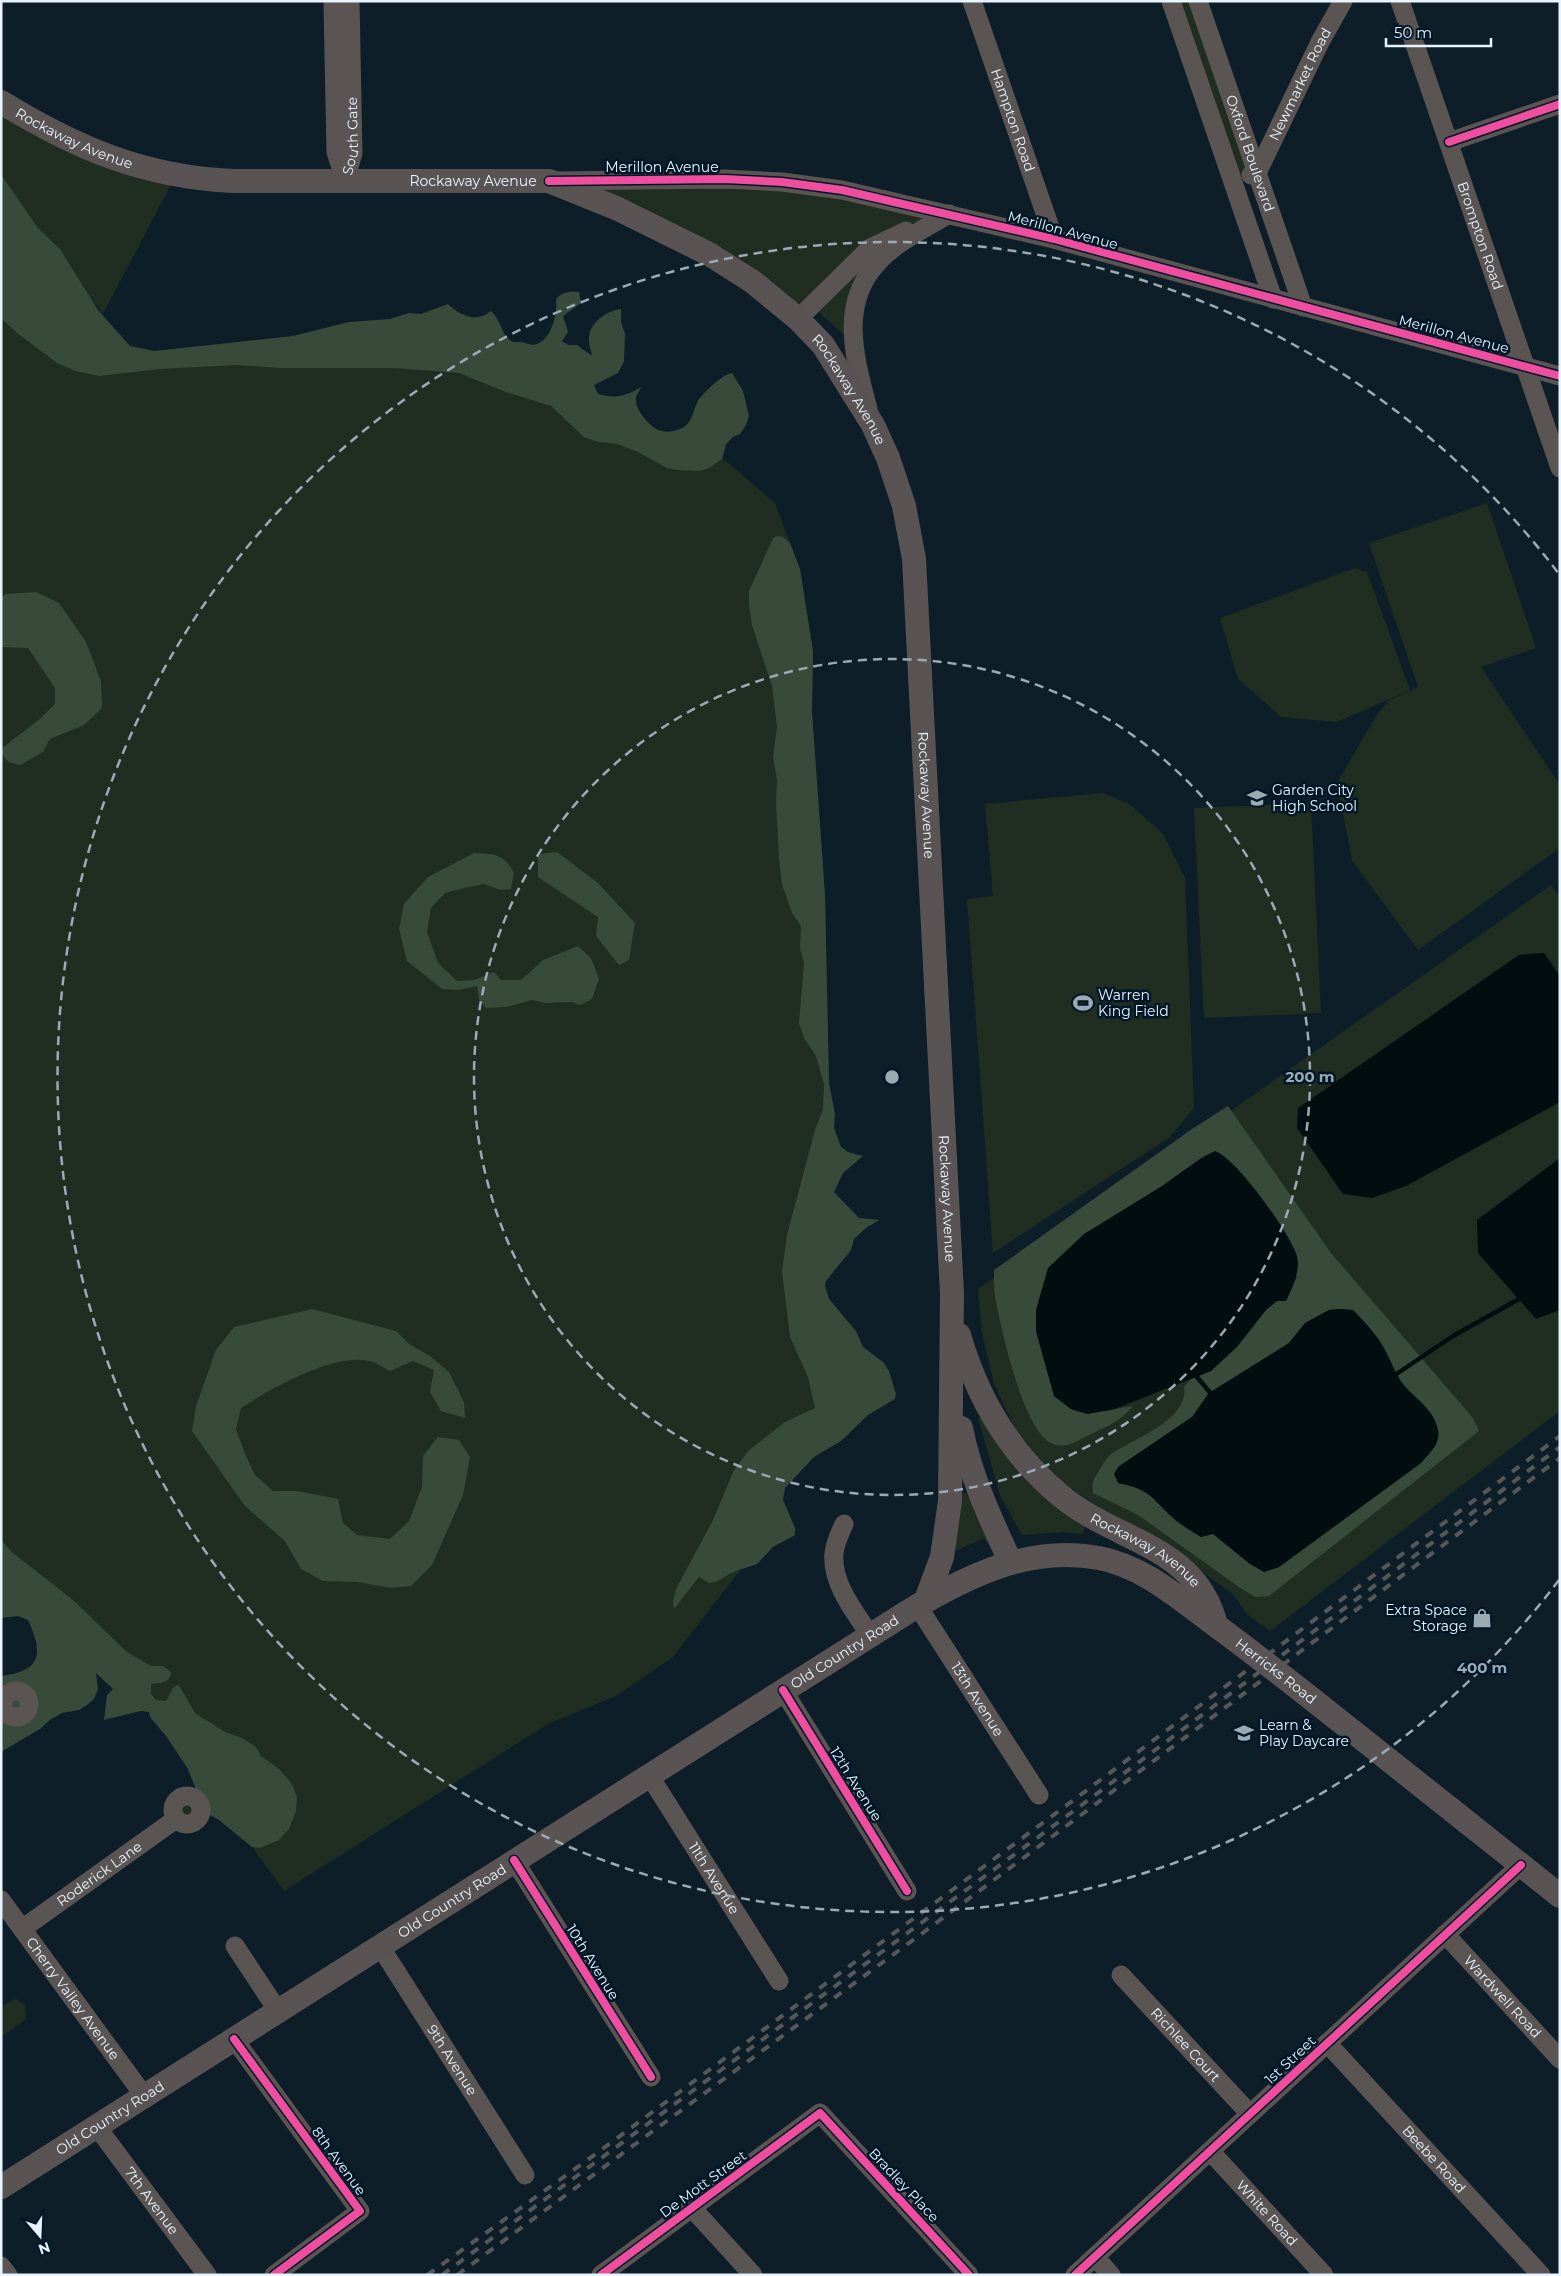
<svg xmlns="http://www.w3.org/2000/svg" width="1561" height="2276" font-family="Montserrat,sans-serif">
<rect width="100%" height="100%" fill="#0e1e28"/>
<g fill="#1f2e21">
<path d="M 1175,1 L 1196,1 L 1255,171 L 1235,178 Z"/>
<path d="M 1,104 L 173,181 L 103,314 L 79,283 L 60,249 L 38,228 L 1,174 Z"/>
<path d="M 632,183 L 789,191 L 937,214 L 889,233 L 797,312 L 583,186 Z"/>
<path d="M 1,187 L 126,354 L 341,331 L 645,428 L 668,432 L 706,444 L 775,503 L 800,569 L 813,651 L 812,712 L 825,895 L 831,1185 L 810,1282 L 833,1436 L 778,1495 L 772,1529 L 673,1657 L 616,1696 L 548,1724 L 284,1891 L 149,1704 L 1,1599 Z"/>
<path d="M 862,266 L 847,338 L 819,312 Z"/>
<path d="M 1487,503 L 1536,648 L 1481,667 L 1560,785 L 1560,848 L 1418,950 L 1352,860 L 1337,783 L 1376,716 L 1389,700 L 1418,687 L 1369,543 Z"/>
<path d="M 1355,568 L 1367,572 L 1410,690 L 1337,722 L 1281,717 L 1238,679 L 1220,618 Z"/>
<path d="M 1103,793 L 1131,805 L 1163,834 L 1185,878 L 1194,1108 L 1170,1137 L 993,1253 L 967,899 L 993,896 L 985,804 Z"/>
<path d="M 1311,803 L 1321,1013 L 1204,1018 L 1194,808 Z"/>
<path d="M 1551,885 L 1560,897 L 1560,1411 L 1270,1631 L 1248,1615 L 1232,1593 L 1140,1528 L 1099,1507 L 1052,1476 L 1016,1431 L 994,1384 L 982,1333 L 978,1289 Z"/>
<path d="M 986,1416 L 1085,1526 L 1083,1534 L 1063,1532 L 1022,1535 L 1000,1495 L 978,1418 Z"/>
<path d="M 960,1493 L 969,1493 L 990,1543 L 988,1544 L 984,1538 L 951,1553 Z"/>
<circle cx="188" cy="1810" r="11"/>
<path d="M 16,1999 L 25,2005 L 26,2019 L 1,2037 L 1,2007 L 11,2001 Z"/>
</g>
<g fill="#384b3a" fill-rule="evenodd">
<path d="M 1,174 L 38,228 L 60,249 L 98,310 L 130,346 L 155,351 L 293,336 L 349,322 L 390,319 L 409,313 L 421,314 L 448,304 C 460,316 477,323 491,311 C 502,321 501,334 510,340 C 513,343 517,342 521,342 C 527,343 531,346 537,344 C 552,338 558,313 556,299 C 562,292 570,291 579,292 L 581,303 L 563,316 L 568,332 L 562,341 L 568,345 L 577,345 L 592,356 C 591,350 588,343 589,336 C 592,321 606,311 621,309 L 621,322 L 625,334 L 624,361 L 618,373 L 594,385 L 598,394 C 615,399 626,396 641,387 C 640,390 637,394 636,397 C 635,404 638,409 642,415 C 652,429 663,436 680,429 C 693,424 692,412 698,401 C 703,393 724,373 732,373 L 743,391 L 749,416 L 746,425 L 740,434 L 733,437 L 726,444 L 722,459 L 709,468 L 700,471 L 677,470 L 667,468 L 638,452 L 617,444 L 599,442 L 584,437 L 551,406 L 506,392 L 459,373 L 395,368 L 281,368 L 236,365 L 160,369 L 99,376 L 76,371 L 57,363 L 17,333 L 1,318 Z"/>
<path d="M 777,536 L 783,537 L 790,543 L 800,569 L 813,651 L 812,712 L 825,895 L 829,1083 L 835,1114 L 834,1128 L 841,1147 L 848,1152 L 863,1156 L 843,1173 L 834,1192 L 859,1218 L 879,1220 L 866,1228 L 854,1239 L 851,1250 L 826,1281 L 825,1286 L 829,1299 L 856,1331 L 863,1347 L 883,1362 L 889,1371 L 896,1394 L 895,1399 L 868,1415 L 841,1441 L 814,1457 L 785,1488 L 783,1500 L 795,1528 L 795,1535 L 773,1547 L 757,1564 L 733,1572 L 716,1582 L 709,1583 L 699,1577 L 674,1609 L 673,1601 L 676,1589 L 713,1520 L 733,1472 L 748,1451 L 785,1422 L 815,1408 L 808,1377 L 790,1337 L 782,1271 L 787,1235 L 815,1130 L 823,1109 L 824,1084 L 816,1056 L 804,1038 L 799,1023 L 804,963 L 800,949 L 801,926 L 792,913 L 782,884 L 779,858 L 776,804 L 777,779 L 773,758 L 777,727 L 772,686 L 752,625 L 749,605 L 749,591 L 773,538 Z"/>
<path d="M 36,592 L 59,603 L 86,642 L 101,681 L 102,708 L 84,725 L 50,739 L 43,752 L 20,765 L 9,762 L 1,754 L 1,749 L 40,719 L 55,704 L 55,688 L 28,648 L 1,647 L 1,597 L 6,594 Z"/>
<path d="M 557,852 L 598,883 L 635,923 L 629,960 L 619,965 L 596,936 L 598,917 L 538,877 L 538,854 Z"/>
<path d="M 474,853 C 495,854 504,854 514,873 L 511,889 L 500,890 L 484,884 L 464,888 L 445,893 L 431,908 L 427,932 L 438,963 L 457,981 L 474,980 L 494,972 L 501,980 L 521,980 L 543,960 L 578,946 L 591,958 L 599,979 L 592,999 L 580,1005 L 572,1002 L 545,1003 L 532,1000 L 506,1007 L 486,1008 L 479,999 L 477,986 L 459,990 L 442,989 L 407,961 L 399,929 L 404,904 L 428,877 Z"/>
<path d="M 1228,1106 L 1331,1253 L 1473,1418 L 1479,1431 L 1269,1596 L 1255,1597 L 1239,1587 L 1138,1515 L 1093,1493 C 1093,1490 1092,1485 1093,1482 C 1094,1478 1107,1457 1110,1455 C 1130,1440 1189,1421 1184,1387 L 1191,1379 L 1211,1371 L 1266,1310 L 1277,1301 L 1286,1301 L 1297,1277 L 1203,1157 L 1162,1186 L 1036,1331 L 1054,1396 L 1071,1409 L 1087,1414 L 1133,1406 C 1120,1422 1106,1427 1089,1435 C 1076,1441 1067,1449 1053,1444 C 1023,1433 1001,1327 995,1297 C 994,1288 994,1279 994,1270 L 1192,1129 ZM 1339,1309 L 1353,1310 L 1384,1348 L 1402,1384 L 1427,1408 L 1437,1443 L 1421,1463 L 1279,1567 L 1264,1572 L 1213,1534 L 1177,1522 L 1154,1498 L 1139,1488 L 1118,1483 L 1118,1467 L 1192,1417 L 1209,1393 L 1289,1343 L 1305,1323 L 1329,1310 Z"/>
<path d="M 312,1309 L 396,1331 L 409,1344 L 430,1356 L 449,1372 L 464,1402 L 465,1418 L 441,1411 L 430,1392 L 434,1370 L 413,1361 L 390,1371 C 383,1368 376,1362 369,1361 C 334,1353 270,1389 241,1408 L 236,1429 L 245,1454 L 255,1475 L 273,1491 L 297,1491 L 338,1499 L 343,1523 L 357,1535 L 390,1539 L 409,1521 L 422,1487 L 423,1456 L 438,1437 L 459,1440 L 470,1457 L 463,1495 L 432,1565 L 411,1586 L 391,1588 L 357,1582 L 323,1581 L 301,1569 L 285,1541 L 245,1506 L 192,1431 L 196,1406 L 216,1350 L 234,1327 Z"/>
<path d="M 1,1540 L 13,1553 L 73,1600 L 127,1652 L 151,1666 L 163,1666 L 171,1672 C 171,1683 160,1683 151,1684 L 151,1694 L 156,1700 L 166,1701 L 173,1688 L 177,1685 L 180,1687 L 195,1713 L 225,1732 L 242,1738 L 256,1747 L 261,1756 L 279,1769 L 292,1784 L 297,1797 L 296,1811 L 289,1829 L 279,1840 L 260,1848 L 252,1847 L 219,1820 L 210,1815 L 202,1805 L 188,1769 L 166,1736 L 150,1717 L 149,1712 L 141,1711 L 104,1720 L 107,1695 L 113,1689 L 96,1673 L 98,1689 L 94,1699 L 87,1705 L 79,1710 L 62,1713 L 50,1720 L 40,1729 L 1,1752 L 1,1676 C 41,1671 44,1655 28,1620 L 18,1616 L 1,1618 Z"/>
</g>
<g fill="#010d0e">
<path d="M 1544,953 L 1560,976 L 1560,1102 L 1406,1186 L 1372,1198 L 1343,1194 L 1297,1128 L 1298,1108 L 1519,955 Z"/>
<path d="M 1215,1151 C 1237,1159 1287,1230 1296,1253 C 1302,1270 1292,1287 1286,1301 L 1277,1301 L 1266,1310 L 1237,1347 L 1211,1371 L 1183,1382 L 1115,1409 L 1087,1414 L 1071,1409 L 1054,1396 L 1036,1331 L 1036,1310 L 1048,1268 L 1084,1234 L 1162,1186 L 1203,1157 Z"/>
<path d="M 1560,1158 L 1560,1310 L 1536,1319 L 1478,1253 L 1477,1220 Z"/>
<path d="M 1339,1309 L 1353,1310 C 1365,1322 1377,1335 1385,1350 C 1391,1361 1395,1374 1403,1384 C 1415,1399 1434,1409 1438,1430 C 1441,1443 1429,1454 1421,1463 L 1279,1567 L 1264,1572 L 1250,1564 L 1213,1534 L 1201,1537 C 1193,1532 1184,1527 1177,1521 C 1151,1500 1154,1490 1118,1483 L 1114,1474 L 1118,1467 L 1192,1417 L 1209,1393 L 1289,1343 L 1305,1323 L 1329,1310 Z"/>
</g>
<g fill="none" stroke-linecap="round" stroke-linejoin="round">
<g stroke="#010d0e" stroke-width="4.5">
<path d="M 1197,1377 L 1213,1396"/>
<path d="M 1392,1377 L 1453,1336 L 1519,1299"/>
</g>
<g stroke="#5a5453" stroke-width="19">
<path id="s1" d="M 335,1 L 333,5 L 336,152 L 345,180 L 353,153 L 350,1"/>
<path id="s2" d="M 972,1 L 1054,239"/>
<path d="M 1171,1 L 1273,299"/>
<path id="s3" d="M 1198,1 L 1303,307"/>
<path id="s4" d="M 1400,1 L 1560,468"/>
<path d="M 1449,142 L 1560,104"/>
<path id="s5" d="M 1251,175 L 1257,173 L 1320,42 L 1343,1"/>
<path d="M 553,181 L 725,179 L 782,182 L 842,190 L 1054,239 L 1560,376"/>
<path d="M 798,319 L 870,248 L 906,231"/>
<path d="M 868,409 C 851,345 836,288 899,244 C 915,233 932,224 949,214"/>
<path d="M 844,1524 C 840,1533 835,1543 834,1553 C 831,1583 855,1612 870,1635"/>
<path id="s6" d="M 917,1605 L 1039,1795"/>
<path d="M 783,1690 L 907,1891"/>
<circle cx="16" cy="1704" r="13"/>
<path id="s7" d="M 649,1775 L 779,1981"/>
<circle cx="187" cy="1810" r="14"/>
<path d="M 514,1860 L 651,2077"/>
<path id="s8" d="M 1,1900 L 145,2097"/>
<path id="s9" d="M 22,1929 L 176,1819"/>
<path id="s10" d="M 1445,1934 L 1560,2059"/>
<path d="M 235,1946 L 278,2011"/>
<path id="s11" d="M 380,1946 L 525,2175"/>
<path id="s12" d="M 1121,1975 L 1250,2114"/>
<path d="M 234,2039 L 360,2211 L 274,2275"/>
<path id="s13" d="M 1327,2043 L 1541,2275"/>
<path id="s14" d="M 97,2127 L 207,2275"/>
<path id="s15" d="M 1210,2151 L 1324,2275"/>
<path d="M 692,2208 L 753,2275"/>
<path d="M 1095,2257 L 1111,2275"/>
<path d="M 1,2266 L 8,2275"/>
<path d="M 601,2275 L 820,2113 L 969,2275"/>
<path d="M 1075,2275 L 1521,1865"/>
</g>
<g stroke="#5a5353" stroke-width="24">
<path id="s16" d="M 1,102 C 76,148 144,177 233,181 L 549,181 L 616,208 L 709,254 L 753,282 L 798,319 L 823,345 L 873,425 L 888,458 L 904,506 L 914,559 L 952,1294 L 950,1501 L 942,1557 L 926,1600"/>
<path id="s17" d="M 959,1335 C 977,1397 1010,1454 1061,1496 C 1116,1542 1196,1545 1216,1625"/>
<path d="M 961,1428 C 970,1475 990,1518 1010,1561"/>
<path id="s18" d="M 1,2187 L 909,1611 C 967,1576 1029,1545 1099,1558 C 1142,1566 1176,1596 1210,1621 C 1256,1655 1301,1690 1346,1726 C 1417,1783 1489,1839 1560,1896"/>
</g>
<g stroke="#55585b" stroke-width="4" stroke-dasharray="9 9" stroke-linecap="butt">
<path d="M 427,2275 L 597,2153 L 1075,1799 L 1560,1436"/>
<path d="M 442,2275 L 1079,1807 L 1560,1447"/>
<path d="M 457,2275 L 924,1932 L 1560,1458"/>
</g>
<defs>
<g id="cycleway">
<path d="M 1449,142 L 1560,104"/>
<path d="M 549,181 L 725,179 L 782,182 L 842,190 L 1054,239 L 1560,376"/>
<path d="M 783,1690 L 907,1891"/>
<path d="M 514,1860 L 651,2077"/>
<path d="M 234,2039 L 360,2211 L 274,2275"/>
<path d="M 601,2275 L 820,2113 L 969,2275"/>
<path d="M 1075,2275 L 1521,1865"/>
</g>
</defs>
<use href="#cycleway" stroke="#001728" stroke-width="11"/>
<use href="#cycleway" stroke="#ef4d9e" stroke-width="8"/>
</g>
<g fill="none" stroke="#9caab3" stroke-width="2.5" stroke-dasharray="9 6">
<circle cx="892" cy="1077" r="418"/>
<path d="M1559 1580A835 835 0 1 1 1559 574"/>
</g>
<defs>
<symbol id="school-bare" viewBox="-9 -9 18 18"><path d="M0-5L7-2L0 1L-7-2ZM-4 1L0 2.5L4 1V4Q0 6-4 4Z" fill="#9caab3" stroke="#001728" stroke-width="2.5" paint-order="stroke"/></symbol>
<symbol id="stadium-bare" viewBox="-9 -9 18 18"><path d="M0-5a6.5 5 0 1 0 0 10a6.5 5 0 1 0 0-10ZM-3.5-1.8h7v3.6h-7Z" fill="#9caab3" stroke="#001728" stroke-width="2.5" paint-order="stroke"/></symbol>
<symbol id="shop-bare" viewBox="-9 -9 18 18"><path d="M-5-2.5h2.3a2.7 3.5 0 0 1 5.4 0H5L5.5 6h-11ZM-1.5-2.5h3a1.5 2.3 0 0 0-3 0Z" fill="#9caab3" stroke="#001728" stroke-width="2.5" paint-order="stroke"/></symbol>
</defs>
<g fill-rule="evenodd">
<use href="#school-bare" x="1243" y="784" width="28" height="28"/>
<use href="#stadium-bare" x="1069" y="989" width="28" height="28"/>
<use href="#shop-bare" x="1468" y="1604" width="28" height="28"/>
<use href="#school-bare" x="1230" y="1719" width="28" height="28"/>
</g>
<g text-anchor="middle" stroke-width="5" stroke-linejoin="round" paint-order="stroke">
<g font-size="14" fill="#e8f5fe" stroke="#001728">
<text dy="5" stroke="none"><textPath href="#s5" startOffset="105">Newmarket Road</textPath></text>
<text dy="5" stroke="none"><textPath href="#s2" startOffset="126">Hampton Road</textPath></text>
<text dy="5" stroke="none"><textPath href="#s1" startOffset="226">South Gate</textPath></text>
<text dy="5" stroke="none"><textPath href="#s16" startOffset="82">Rockaway Avenue</textPath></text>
<text dy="5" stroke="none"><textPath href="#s3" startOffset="161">Oxford Boulevard</textPath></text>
<text x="662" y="172">Merillon Avenue</text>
<text dy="5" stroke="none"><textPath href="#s16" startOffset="488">Rockaway Avenue</textPath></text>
<text transform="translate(1063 230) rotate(15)" y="5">Merillon Avenue</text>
<text dy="5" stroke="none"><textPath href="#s4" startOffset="248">Brompton Road</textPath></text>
<text transform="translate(1454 334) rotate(15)" y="5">Merillon Avenue</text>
<text dy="5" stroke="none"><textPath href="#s16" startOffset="938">Rockaway Avenue</textPath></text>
<text dy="5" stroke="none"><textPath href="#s16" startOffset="1358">Rockaway Avenue</textPath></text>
<text dy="5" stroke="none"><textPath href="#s16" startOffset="1762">Rockaway Avenue</textPath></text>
<text dy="5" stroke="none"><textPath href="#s17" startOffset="294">Rockaway Avenue</textPath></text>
<text dy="5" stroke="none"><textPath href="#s18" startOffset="999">Old Country Road</textPath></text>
<text dy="5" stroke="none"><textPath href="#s18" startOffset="1489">Herricks Road</textPath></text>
<text dy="5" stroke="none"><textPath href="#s6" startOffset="112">13th Avenue</textPath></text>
<text transform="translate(856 1784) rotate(58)" y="5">12th Avenue</text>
<text dy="5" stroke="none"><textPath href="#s9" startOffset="95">Roderick Lane</textPath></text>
<text dy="5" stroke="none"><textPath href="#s7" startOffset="122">11th Avenue</textPath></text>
<text dy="5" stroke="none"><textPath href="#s18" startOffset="534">Old Country Road</textPath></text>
<text transform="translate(593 1962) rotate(58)" y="5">10th Avenue</text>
<text dy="5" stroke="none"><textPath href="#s10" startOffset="85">Wardwell Road</textPath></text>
<text dy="5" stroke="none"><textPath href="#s8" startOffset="122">Cherry Valley Avenue</textPath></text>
<text dy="5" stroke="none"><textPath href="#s12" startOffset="95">Richlee Court</textPath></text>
<text dy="5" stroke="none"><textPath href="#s11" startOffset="135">9th Avenue</textPath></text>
<text transform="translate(1290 2060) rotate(-43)" y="5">1st Street</text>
<text dy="5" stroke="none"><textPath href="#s18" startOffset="129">Old Country Road</textPath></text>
<text dy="5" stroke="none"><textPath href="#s13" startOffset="158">Beebe Road</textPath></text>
<text transform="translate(339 2161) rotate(54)" y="5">8th Avenue</text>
<text transform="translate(703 2184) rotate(-36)" y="5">De Mott Street</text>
<text transform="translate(904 2185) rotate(47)" y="5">Bradley Place</text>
<text dy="5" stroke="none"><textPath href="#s14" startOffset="92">7th Avenue</textPath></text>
<text dy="5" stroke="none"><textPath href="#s15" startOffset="84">White Road</textPath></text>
</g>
<g font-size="14" fill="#e8f5fe" stroke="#001728" text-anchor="start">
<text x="1272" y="795">Garden City<tspan x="1272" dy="16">High School</tspan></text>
<text x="1098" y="1000">Warren<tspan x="1098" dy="16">King Field</tspan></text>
<text x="1467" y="1615" text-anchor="end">Extra Space<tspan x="1467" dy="16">Storage</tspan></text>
<text x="1259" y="1730">Learn &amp;<tspan x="1259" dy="16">Play Daycare</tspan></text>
</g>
</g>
<circle cx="892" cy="1077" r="8" fill="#9caab3" stroke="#001728" stroke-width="2.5"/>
<g font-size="15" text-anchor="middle" font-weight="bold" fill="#9caab3" stroke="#001728" stroke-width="5" stroke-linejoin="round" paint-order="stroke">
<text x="1310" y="1082">200 m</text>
<text x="1482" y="1673">400 m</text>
</g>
<rect width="1561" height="2276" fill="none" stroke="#e8f5fe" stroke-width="5"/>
<g transform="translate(40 2236) rotate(161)" stroke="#001728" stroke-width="4" paint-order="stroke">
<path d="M0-4L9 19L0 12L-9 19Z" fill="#e8f5fe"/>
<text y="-8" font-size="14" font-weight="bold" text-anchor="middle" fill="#e8f5fe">N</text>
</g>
<path d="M1386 38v8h105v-8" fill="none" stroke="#e8f5fe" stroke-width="2.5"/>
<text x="1394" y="38" font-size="15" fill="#e8f5fe" stroke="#001728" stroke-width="4" paint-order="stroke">50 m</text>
</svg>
